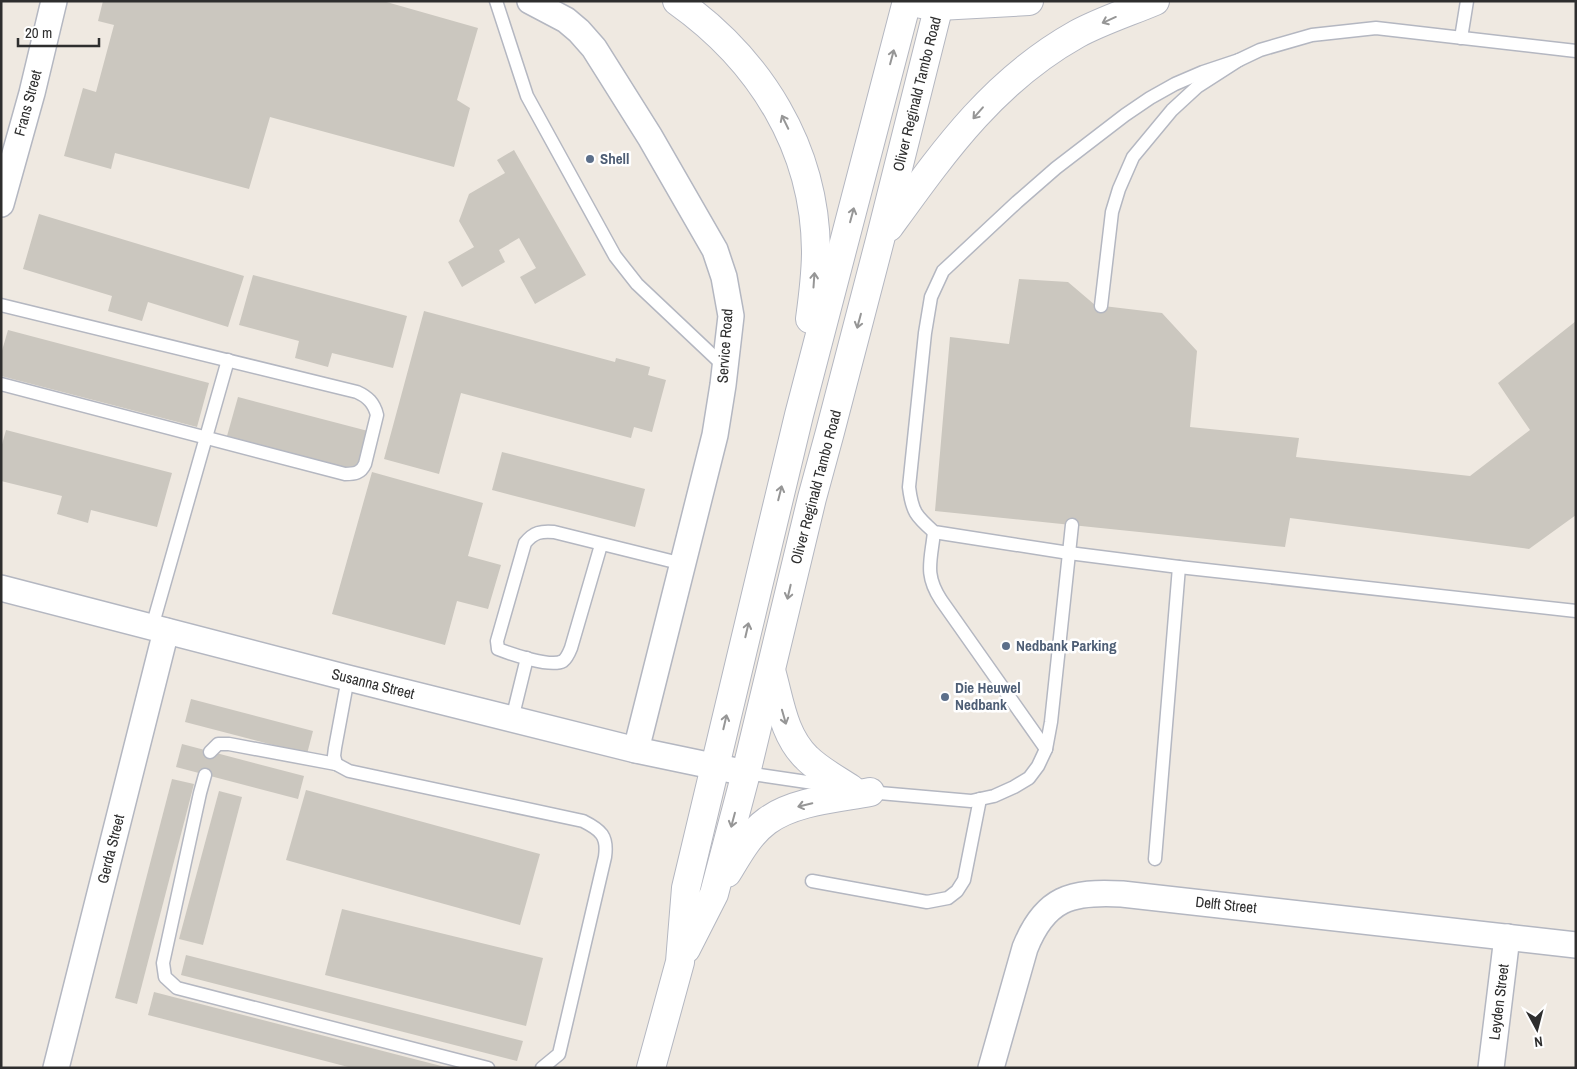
<svg xmlns="http://www.w3.org/2000/svg" width="1577" height="1069" font-family="'Archivo Narrow',sans-serif">
<rect width="100%" height="100%" fill="#efe9e1"/>
<g fill="#cbc7bf">
<path d="M 103,1 L 383,1 L 478,28 L 457,100 L 470,108 L 454,167 L 270,117 L 249,189 L 115,153 L 111,169 L 64,156 L 83,88 L 96,92 L 114,25 L 98,21 Z"/>
<path d="M 514,150 L 586,275 L 535,304 L 520,277 L 536,268 L 519,238 L 499,250 L 505,262 L 462,287 L 448,262 L 474,247 L 459,221 L 469,194 L 505,173 L 497,160 Z"/>
<path d="M 39,214 L 244,276 L 228,327 L 148,302 L 142,321 L 108,311 L 112,296 L 23,269 Z"/>
<path d="M 253,275 L 407,316 L 393,368 L 332,353 L 328,367 L 295,358 L 299,341 L 239,325 Z"/>
<path d="M 1019,279 L 1068,282 L 1095,305 L 1162,313 L 1197,351 L 1190,427 L 1299,438 L 1296,457 L 1470,476 L 1530,430 L 1498,383 L 1576,321 L 1576,515 L 1529,549 L 1290,518 L 1285,547 L 935,511 L 950,337 L 1009,344 Z"/>
<path d="M 424,311 L 615,362 L 616,358 L 650,367 L 648,375 L 666,380 L 652,432 L 634,427 L 631,438 L 461,393 L 439,474 L 384,459 Z"/>
<path d="M 8,330 L 209,383 L 197,427 L 1,376 L 1,354 Z"/>
<path d="M 238,397 L 368,431 L 358,471 L 227,436 Z"/>
<path d="M 6,430 L 172,473 L 157,527 L 91,510 L 88,523 L 57,514 L 62,496 L 1,481 L 1,448 Z"/>
<path d="M 502,452 L 645,489 L 635,527 L 492,490 Z"/>
<path d="M 372,472 L 483,503 L 468,556 L 501,565 L 488,609 L 457,601 L 445,645 L 332,614 Z"/>
<path d="M 191,699 L 313,731 L 307,754 L 185,722 Z"/>
<path d="M 182,744 L 304,776 L 298,799 L 176,767 Z"/>
<path d="M 172,779 L 194,784 L 137,1004 L 115,998 Z"/>
<path d="M 306,790 L 540,854 L 520,925 L 286,860 Z"/>
<path d="M 219,791 L 242,797 L 203,945 L 179,939 Z"/>
<path d="M 342,909 L 543,958 L 526,1026 L 325,975 Z"/>
<path d="M 186,955 L 523,1041 L 517,1061 L 181,975 Z"/>
<path d="M 154,992 L 445,1067 L 444,1068 L 352,1068 L 148,1015 Z"/>
</g>
<g fill="none" stroke-linecap="round" stroke-linejoin="round">
<defs>
<g id="lane">
<path d="M 496,1 L 527,96 L 615,256 L 637,284 L 726,368"/>
<path d="M 1461,38 L 1467,1"/>
<path d="M 1239,60 L 1203,72 L 1175,84 L 1150,98 L 1125,115 L 1056,168 L 1017,202 L 943,271 L 931,297 L 925,333 L 909,487 C 912,512 916,516 934,532 L 1069,553 L 1179,567 L 1576,611"/>
<path d="M 1,305 L 357,392 C 368,397 374,403 377,415 L 365,464 C 361,473 355,474 345,474 L 1,384"/>
<path d="M 1101,306 L 1112,212 L 1119,189 L 1133,157 L 1172,110 L 1197,87 L 1239,60 L 1260,50 L 1312,35 L 1376,28 L 1576,51"/>
<path d="M 934,532 C 931,561 924,574 941,600 L 1046,749"/>
<path d="M 601,545 L 571,648 C 569,653 567,658 563,661 C 551,668 511,654 498,649 L 497,641 L 525,543 C 534,532 541,531 554,532 L 683,564"/>
<path d="M 152,627 L 228,360"/>
<path d="M 512,719 L 527,658"/>
<path d="M 210,752 L 218,744 L 229,744 L 336,764 L 349,771 L 583,821 C 601,830 608,836 605,857 L 559,1054 L 542,1068"/>
<path d="M 336,764 L 334,756 L 335,748 L 348,678"/>
<path d="M 746,773 L 834,786"/>
<path d="M 205,775 L 200,793 L 163,963 L 165,977 L 177,988 L 488,1068"/>
<path d="M 868,792 L 971,801 L 994,796 L 1014,787 L 1029,778 L 1038,766 L 1046,749 L 1051,722 L 1072,525"/>
<path d="M 1155,859 L 1179,567"/>
<path d="M 812,881 L 927,902 L 948,898 L 957,891 L 964,880 L 980,799"/>
</g>
<g id="street">
<path d="M 530,1 L 566,20 L 579,31 L 594,48 L 650,137 L 715,250 L 724,277 L 731,316 L 723,385 L 715,435 L 636,750"/>
<path d="M 1,204 L 32,93 L 54,1"/>
<path d="M 1,588 L 348,678 L 636,750 L 746,773"/>
<path d="M 56,1068 L 166,631"/>
<path d="M 991,1068 L 1025,948 C 1045,898 1071,891 1122,894 L 1576,945"/>
<path d="M 1491,1068 L 1507,937"/>
</g>
<g id="secondary">
<path d="M 677,1 C 760,60 815,147 816,251 C 816,273 813,297 810,319"/>
<path d="M 922,4 L 939,6 L 1029,1"/>
<path d="M 889,227 C 944,151 993,81 1077,34 C 1101,21 1129,12 1155,1"/>
<path d="M 772,674 C 780,703 784,736 807,758 C 819,770 836,779 851,789"/>
<path d="M 727,873 C 738,855 749,834 767,821 C 794,801 838,798 870,792"/>
<path d="M 686,949 L 714,894 L 746,773 L 812,498 L 830,432 L 880,240 L 940,1"/>
<path d="M 651,1068 L 680,962 L 686,888 L 769,540 L 799,415 L 907,1"/>
</g>
</defs>
<use href="#lane" stroke="#b4b7c1" stroke-width="15"/>
<use href="#street" stroke="#b4b7c1" stroke-width="28"/>
<use href="#secondary" stroke="#b4b7c1" stroke-width="30"/>
<use href="#lane" stroke="#fff" stroke-width="12"/>
<use href="#street" stroke="#fff" stroke-width="25"/>
<use href="#secondary" stroke="#fff" stroke-width="28"/>
</g>
<defs><path id="oneway-shaft" d="M-6 0H5M1.5-3L5.5 0L1.5 3" fill="none" stroke-width="1.6" stroke-linecap="round" stroke-linejoin="round" transform="scale(1.25)"/></defs>
<g stroke="#969696">
<use href="#oneway-shaft" transform="translate(1109 20) rotate(156)"/>
<use href="#oneway-shaft" transform="translate(892 57) rotate(-75)"/>
<use href="#oneway-shaft" transform="translate(978 113) rotate(131)"/>
<use href="#oneway-shaft" transform="translate(785 122) rotate(-116)"/>
<use href="#oneway-shaft" transform="translate(852 215) rotate(-75)"/>
<use href="#oneway-shaft" transform="translate(814 280) rotate(-86)"/>
<use href="#oneway-shaft" transform="translate(859 321) rotate(105)"/>
<use href="#oneway-shaft" transform="translate(780 493) rotate(-76)"/>
<use href="#oneway-shaft" transform="translate(789 592) rotate(103)"/>
<use href="#oneway-shaft" transform="translate(747 630) rotate(-77)"/>
<use href="#oneway-shaft" transform="translate(784 717) rotate(74)"/>
<use href="#oneway-shaft" transform="translate(725 722) rotate(-77)"/>
<use href="#oneway-shaft" transform="translate(805 805) rotate(167)"/>
<use href="#oneway-shaft" transform="translate(733 820) rotate(105)"/>
</g>
<g fill="#5c6f8a" stroke="#fff" stroke-width="2">
<circle cx="590" cy="159" r="5"/>
<circle cx="1006" cy="646" r="5"/>
<circle cx="945" cy="697" r="5"/>
</g>
<g text-anchor="middle" stroke-width="5" stroke-linejoin="round" paint-order="stroke">
<g font-size="15" fill="#2e2e2e" stroke="#fff">
<text transform="translate(917 94) rotate(-76)" y="5">Oliver Reginald Tambo Road</text>
<text transform="translate(28 103) rotate(-75)" y="5">Frans Street</text>
<text transform="translate(725 346) rotate(-86)" y="5">Service Road</text>
<text transform="translate(816 487) rotate(-75)" y="5">Oliver Reginald Tambo Road</text>
<text transform="translate(373 684) rotate(14)" y="5">Susanna Street</text>
<text transform="translate(111 849) rotate(-76)" y="5">Gerda Street</text>
<text transform="translate(1226 905) rotate(6)" y="5">Delft Street</text>
<text transform="translate(1499 1002) rotate(-83)" y="5">Leyden Street</text>
</g>
<g font-size="15" font-weight="bold" fill="#4e5e75" stroke="#fff" text-anchor="start">
<text x="600" y="164">Shell</text>
<text x="1016" y="651">Nedbank Parking</text>
<text x="955" y="693">Die Heuwel<tspan x="955" dy="17">Nedbank</tspan></text>
</g>
</g>
<rect width="1577" height="1069" fill="none" stroke="#2e2e2e" stroke-width="5"/>
<g transform="translate(1537 1029) rotate(173)" stroke="#ffffff" stroke-width="4" paint-order="stroke">
<path d="M0-4L9 19L0 12L-9 19Z" fill="#2e2e2e"/>
<text y="-8" font-size="14" font-weight="bold" text-anchor="middle" fill="#2e2e2e">N</text>
</g>
<path d="M18 38v8h81v-8" fill="none" stroke="#2e2e2e" stroke-width="2.5"/>
<text x="25" y="38" font-size="15" fill="#2e2e2e" stroke="#ffffff" stroke-width="4" paint-order="stroke">20 m</text>
</svg>
